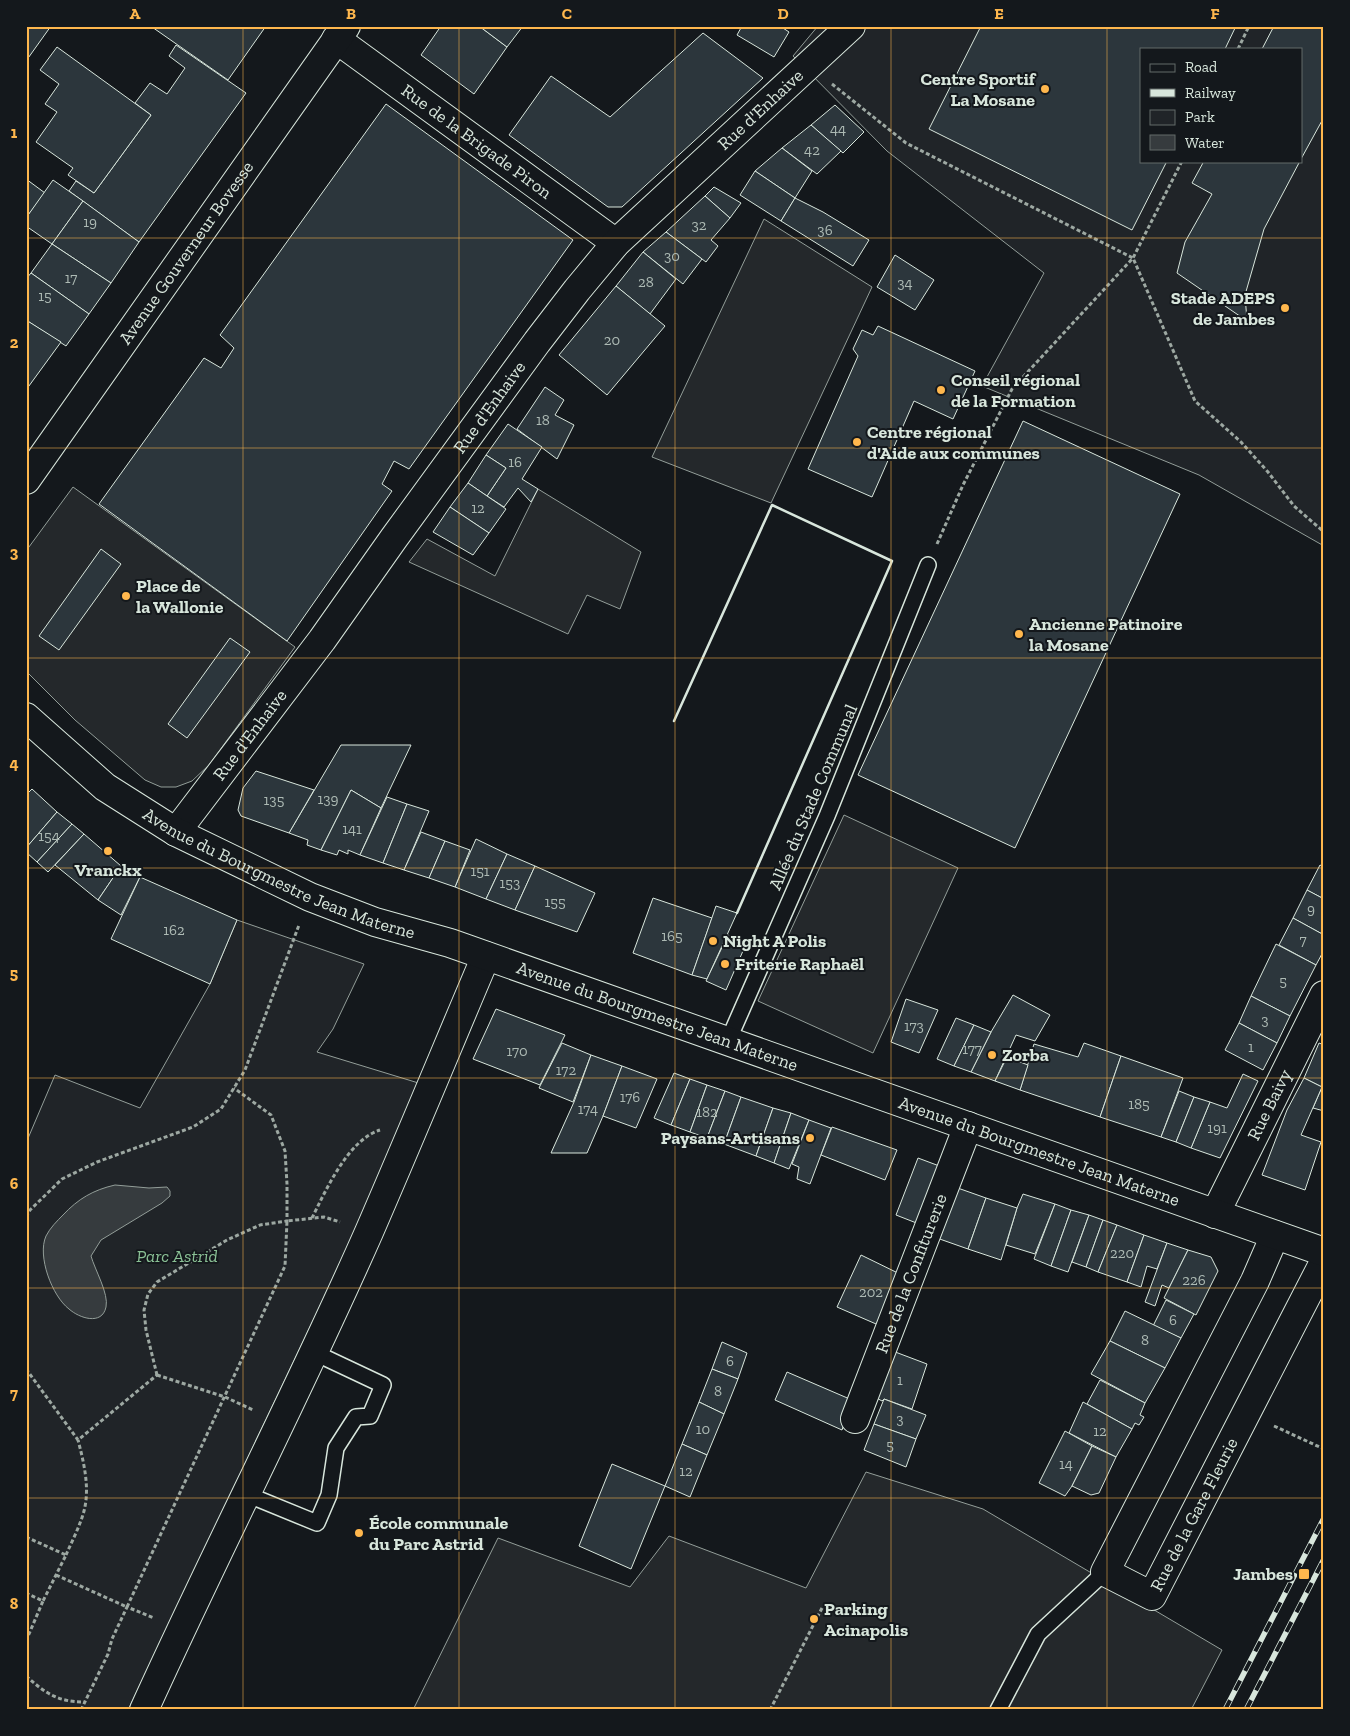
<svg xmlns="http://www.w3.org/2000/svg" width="1350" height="1736" font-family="'Zilla Slab',serif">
<rect width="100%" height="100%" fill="#14181c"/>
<g fill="#202428" stroke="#939e99" fill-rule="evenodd">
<path d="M 818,26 L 1324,26 L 1324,546 L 1199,475 L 982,386 L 1044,273 L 887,151 L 793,56 ZM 1141,49 L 1301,49 L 1301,161 L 1141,161 Z"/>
<path d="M 237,920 L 364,964 L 333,1029 L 317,1052 L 425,1085 L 128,1710 L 26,1710 L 26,1143 L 55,1075 L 140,1108 L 210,984 Z"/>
</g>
<g fill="#24282b" stroke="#939e99">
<path d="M 764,219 L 872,287 L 771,503 L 652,457 Z"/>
<path d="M 73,487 L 295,647 L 209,765 L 192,781 L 176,787 L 161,787 L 145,780 L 75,720 L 26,671 L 26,551 Z"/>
<path d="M 538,489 L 641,552 L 620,609 L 587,595 L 568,634 L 409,562 L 427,539 L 495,576 Z"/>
<path d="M 844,815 L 958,868 L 873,1053 L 758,1001 Z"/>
<path d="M 866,1472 L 983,1509 L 1222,1650 L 1191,1710 L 413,1710 L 498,1538 L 630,1587 L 669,1536 L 806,1588 Z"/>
</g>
<path fill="#363b3e" stroke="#939e99" d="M 115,1185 L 149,1188 L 167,1187 L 170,1191 L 170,1196 L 162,1203 L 101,1240 L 91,1256 C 95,1270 109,1294 106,1307 C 102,1326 79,1318 69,1309 C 52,1296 37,1256 46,1236 C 50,1228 57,1221 63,1215 C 78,1199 93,1190 115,1185 Z"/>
<g fill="#2c363c" stroke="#d8e6dc">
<path d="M 26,26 L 51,26 L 26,61 Z"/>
<path d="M 266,26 L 228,80 L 152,27 L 152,26 Z"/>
<path d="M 441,26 L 479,26 L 507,47 L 474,94 L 421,55 Z"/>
<path d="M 479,26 L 523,26 L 507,47 Z"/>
<path d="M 742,26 L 780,26 L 789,32 L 774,57 L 737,35 Z"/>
<path d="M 981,26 L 1236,26 L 1225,49 L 1141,49 L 1141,161 L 1167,161 L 1132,230 L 929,129 Z"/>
<path d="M 1274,26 L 1324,26 L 1324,117 L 1301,159 L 1301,49 L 1262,49 Z"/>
<path d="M 703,33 L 763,78 L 622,207 L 608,207 L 509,135 L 551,76 L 610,117 Z"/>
<path d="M 176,45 L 246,93 L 139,242 L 69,191 L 76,181 L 94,193 L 151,115 L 135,103 L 150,83 L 167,94 L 185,68 L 169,56 Z"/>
<path d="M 57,47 L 151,115 L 94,193 L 68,175 L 73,168 L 36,142 L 57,112 L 45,104 L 59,84 L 40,70 Z"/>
<path d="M 386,104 L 573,240 L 409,469 L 394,461 L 382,484 L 392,491 L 287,641 L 99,504 L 204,358 L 221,368 L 234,348 L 220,335 Z"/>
<path d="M 835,105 L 864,132 L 843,153 L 811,125 Z"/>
<path d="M 811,125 L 841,151 L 817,174 L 782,148 Z"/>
<path d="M 782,148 L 812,171 L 795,198 L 755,171 Z"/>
<path d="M 1204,161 L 1300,161 L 1264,229 L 1245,295 L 1247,321 L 1177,273 L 1185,242 L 1212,194 L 1192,183 Z"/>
<path d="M 755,171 L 795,198 L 781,221 L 740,195 Z"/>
<path d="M 26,179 L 45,193 L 26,218 Z"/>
<path d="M 53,180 L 83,201 L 52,244 L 26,226 L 26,218 Z"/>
<path d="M 714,187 L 741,203 L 730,218 L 705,196 Z"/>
<path d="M 705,196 L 730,218 L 711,240 L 718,246 L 706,262 L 666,232 Z"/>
<path d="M 795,198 L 823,212 L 869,240 L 853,266 L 781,221 Z"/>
<path d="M 83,201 L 139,242 L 111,283 L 52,244 Z"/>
<path d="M 666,232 L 702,259 L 683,284 L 643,252 Z"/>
<path d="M 52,244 L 111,283 L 89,314 L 31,273 Z"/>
<path d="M 643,252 L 676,279 L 650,314 L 616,286 Z"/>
<path d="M 895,255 L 934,280 L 915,310 L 877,287 Z"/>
<path d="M 31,273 L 89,314 L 66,346 L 26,320 L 26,279 Z"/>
<path d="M 616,286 L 665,326 L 607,395 L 559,355 Z"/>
<path d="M 26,320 L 61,342 L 26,390 Z"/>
<path d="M 878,326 L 975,371 L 953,419 L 914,401 L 872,497 L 808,469 L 858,356 L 853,349 L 862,330 L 873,335 Z"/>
<path d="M 545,387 L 564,400 L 555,415 L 574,425 L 557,459 L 517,429 Z"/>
<path d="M 1023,421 L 1180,494 L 1015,848 L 858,775 Z"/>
<path d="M 508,424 L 542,447 L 522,479 L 538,489 L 531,502 L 518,488 L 504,507 L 487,496 L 506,468 L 486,455 Z"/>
<path d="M 486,455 L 506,468 L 487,496 L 468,483 Z"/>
<path d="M 468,483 L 506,509 L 489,533 L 450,507 Z"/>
<path d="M 450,507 L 489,533 L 473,555 L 433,532 Z"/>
<path d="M 101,549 L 121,564 L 59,650 L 39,636 Z"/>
<path d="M 230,638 L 250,652 L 187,738 L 168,724 Z"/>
<path d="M 341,745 L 411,745 L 381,808 L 351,790 L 321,850 L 307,845 L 308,840 L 289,833 Z"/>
<path d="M 256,771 L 314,790 L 289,833 L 241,816 L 238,810 L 243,788 Z"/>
<path d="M 32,789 L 57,812 L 26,848 L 26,795 Z"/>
<path d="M 351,790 L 381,808 L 360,855 L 348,850 L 348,854 L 339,850 L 337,855 L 321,850 Z"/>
<path d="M 387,797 L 407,804 L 383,863 L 360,855 Z"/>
<path d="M 407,804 L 429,811 L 404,870 L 383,863 Z"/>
<path d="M 57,812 L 72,824 L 37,862 L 26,852 L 26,848 Z"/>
<path d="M 72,824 L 84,834 L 48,872 L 37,862 Z"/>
<path d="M 421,832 L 445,841 L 429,878 L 404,870 Z"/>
<path d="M 84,834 L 121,866 L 98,900 L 55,865 Z"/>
<path d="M 476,839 L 507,854 L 486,899 L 455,887 Z"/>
<path d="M 445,841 L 470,850 L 455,887 L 429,878 Z"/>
<path d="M 507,854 L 535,866 L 515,910 L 486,899 Z"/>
<path d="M 1320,865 L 1324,867 L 1324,899 L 1307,890 Z"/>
<path d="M 121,866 L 140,877 L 121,915 L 98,900 Z"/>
<path d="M 535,866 L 595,893 L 577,932 L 515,910 Z"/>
<path d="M 140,877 L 237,920 L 210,984 L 111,939 Z"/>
<path d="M 1307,890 L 1324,899 L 1324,935 L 1293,918 Z"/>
<path d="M 653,898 L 712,918 L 692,975 L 633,953 Z"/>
<path d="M 716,906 L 737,913 L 707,979 L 692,975 Z"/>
<path d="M 1293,918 L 1324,935 L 1324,950 L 1316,965 L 1279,945 Z"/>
<path d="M 728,935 L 746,944 L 726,990 L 706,981 Z"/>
<path d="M 1276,944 L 1316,965 L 1290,1016 L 1251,996 Z"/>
<path d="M 1013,995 L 1050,1015 L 1035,1041 L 1016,1035 L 995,1081 L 971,1072 L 991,1032 Z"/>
<path d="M 1251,996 L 1290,1016 L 1277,1043 L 1239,1023 Z"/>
<path d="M 906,999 L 938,1010 L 919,1053 L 891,1042 Z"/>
<path d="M 496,1009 L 565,1035 L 540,1085 L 473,1059 Z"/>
<path d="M 956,1018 L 974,1025 L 954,1066 L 937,1059 Z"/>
<path d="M 1239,1023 L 1277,1043 L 1263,1070 L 1225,1050 Z"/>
<path d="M 974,1025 L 991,1032 L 971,1072 L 954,1066 Z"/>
<path d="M 562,1043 L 591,1055 L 573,1102 L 539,1088 Z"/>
<path d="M 1084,1043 L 1121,1056 L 1100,1117 L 1020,1090 L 1034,1044 L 1078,1057 Z"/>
<path d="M 1319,1043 L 1324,1045 L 1324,1111 L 1313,1108 L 1322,1087 L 1304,1078 Z"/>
<path d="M 591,1055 L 622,1066 L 603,1116 L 587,1153 L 551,1153 L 574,1102 Z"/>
<path d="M 1121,1056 L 1183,1078 L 1161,1137 L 1100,1117 Z"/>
<path d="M 1007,1057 L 1028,1065 L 1020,1090 L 995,1081 Z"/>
<path d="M 622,1066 L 657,1079 L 636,1128 L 603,1116 Z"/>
<path d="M 674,1073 L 690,1079 L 671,1125 L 654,1118 Z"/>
<path d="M 1243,1074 L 1258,1081 L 1220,1158 L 1191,1148 L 1210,1102 L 1227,1108 Z"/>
<path d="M 1304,1078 L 1322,1087 L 1301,1135 L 1321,1142 L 1305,1190 L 1262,1175 L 1287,1110 Z"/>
<path d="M 690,1079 L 707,1085 L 690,1132 L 671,1125 Z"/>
<path d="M 707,1085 L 725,1091 L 707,1138 L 690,1132 Z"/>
<path d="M 725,1091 L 741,1097 L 724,1144 L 707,1138 Z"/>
<path d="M 1179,1091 L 1194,1097 L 1176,1142 L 1161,1137 Z"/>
<path d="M 741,1097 L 773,1108 L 756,1156 L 724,1144 Z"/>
<path d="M 1194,1097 L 1210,1102 L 1191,1148 L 1176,1142 Z"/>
<path d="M 773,1108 L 791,1113 L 774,1163 L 756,1156 Z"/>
<path d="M 791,1113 L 809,1120 L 789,1169 L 774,1163 Z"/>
<path d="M 809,1120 L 831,1128 L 810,1184 L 797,1179 L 799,1167 L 792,1164 Z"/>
<path d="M 832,1127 L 897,1150 L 885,1180 L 821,1155 Z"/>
<path d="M 918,1158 L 942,1167 L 919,1224 L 896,1215 Z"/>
<path d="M 952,1186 L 986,1198 L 968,1249 L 934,1237 Z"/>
<path d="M 1023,1194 L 1055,1204 L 1035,1254 L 1006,1245 L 1017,1208 Z"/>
<path d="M 986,1198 L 1017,1208 L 1001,1260 L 968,1249 Z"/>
<path d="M 1055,1204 L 1071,1210 L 1051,1266 L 1034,1259 Z"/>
<path d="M 1071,1210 L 1089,1215 L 1068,1272 L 1051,1266 Z"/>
<path d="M 1089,1215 L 1103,1220 L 1086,1267 L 1072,1262 Z"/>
<path d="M 1103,1220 L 1117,1225 L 1098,1272 L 1086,1267 Z"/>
<path d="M 1117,1225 L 1144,1235 L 1127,1282 L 1098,1272 Z"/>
<path d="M 1144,1235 L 1167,1243 L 1157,1269 L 1147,1266 L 1141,1287 L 1127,1282 Z"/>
<path d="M 1167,1243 L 1188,1250 L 1169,1288 L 1162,1285 L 1155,1306 L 1145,1302 Z"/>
<path d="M 1188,1250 L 1211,1257 L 1218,1271 L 1196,1315 L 1164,1298 Z"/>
<path d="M 861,1255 L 904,1276 L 883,1327 L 837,1307 Z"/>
<path d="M 1166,1300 L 1194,1314 L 1181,1338 L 1153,1326 Z"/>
<path d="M 1125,1311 L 1181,1338 L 1165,1368 L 1110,1341 Z"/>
<path d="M 1110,1341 L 1165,1368 L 1145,1403 L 1091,1374 Z"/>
<path d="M 722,1342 L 747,1353 L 738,1379 L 712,1369 Z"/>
<path d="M 890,1350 L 927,1364 L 912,1409 L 884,1399 L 882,1401 L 873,1396 Z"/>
<path d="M 712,1369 L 738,1379 L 724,1414 L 699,1402 Z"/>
<path d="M 787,1372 L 852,1400 L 842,1430 L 775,1400 Z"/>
<path d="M 1100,1380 L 1145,1403 L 1140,1415 L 1144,1417 L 1139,1425 L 1135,1423 L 1132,1429 L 1087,1404 Z"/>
<path d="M 884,1399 L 926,1415 L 916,1439 L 874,1424 Z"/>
<path d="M 699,1402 L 724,1414 L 707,1455 L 682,1444 Z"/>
<path d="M 1083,1402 L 1132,1429 L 1116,1457 L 1069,1433 Z"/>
<path d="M 874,1424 L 916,1439 L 906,1467 L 864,1450 Z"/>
<path d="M 1065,1431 L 1092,1446 L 1072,1486 L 1065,1496 L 1039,1483 Z"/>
<path d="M 682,1444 L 707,1455 L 690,1497 L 665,1486 Z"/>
<path d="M 1092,1446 L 1116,1457 L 1099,1493 L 1091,1495 L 1072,1486 Z"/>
<path d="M 612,1464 L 665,1486 L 631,1569 L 579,1546 Z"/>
</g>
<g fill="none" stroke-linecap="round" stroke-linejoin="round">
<defs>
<g id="lane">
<path d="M 728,1041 L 827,816 L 928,565"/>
<path d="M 246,1494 L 317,1523 L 329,1495 L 336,1448 L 356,1417 L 370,1416 L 383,1385 L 313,1352"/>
<path d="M 998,1710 L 1038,1634 L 1105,1572"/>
</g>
<g id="street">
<path id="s1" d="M 336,39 L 616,243"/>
<path id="s2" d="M 176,832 L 322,640 L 394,538 L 537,342 L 577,290 L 616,243 L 851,26"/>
<path id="s3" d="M 1215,1214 L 1324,995"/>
<path id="s4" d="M 1275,1235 L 1255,1281 L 1105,1572 L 1152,1596 L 1324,1262"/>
<path id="s5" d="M 855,1419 L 968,1126"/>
<path d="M 144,1710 C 217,1549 298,1393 369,1232 C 409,1140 447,1048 486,956"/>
</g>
<g id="secondary">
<path id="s6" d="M 26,480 L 346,26"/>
<path id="s7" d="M 26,717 L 105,787 L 176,832 L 310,897 L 375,922 L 450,943 L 1324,1252"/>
</g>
</defs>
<use href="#lane" stroke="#d8e6dc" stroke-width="18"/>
<use href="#street" stroke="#d8e6dc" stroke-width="30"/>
<use href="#secondary" stroke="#d8e6dc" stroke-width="30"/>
<g stroke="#9da8a2" stroke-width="3" stroke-dasharray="4 2.5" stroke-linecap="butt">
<path d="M 1238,49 L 1249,26"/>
<path d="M 832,84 L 906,143 L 1133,258 L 1195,401 L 1241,442 L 1268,472 L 1294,506 L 1324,532"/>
<path d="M 937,544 L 963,485 L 1012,389 L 1133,258 L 1182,161"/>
<path d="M 26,1217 L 30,1210 L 62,1179 L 97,1162 L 193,1127 L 221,1109 L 245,1070 L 299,925"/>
<path d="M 312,1218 C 326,1190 348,1140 380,1130"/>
<path d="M 26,1369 L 78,1440 L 157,1375"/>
<path d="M 157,1375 L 146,1330 L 144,1310 L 148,1294 L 157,1282 L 227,1240 L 260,1225 L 287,1221 L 287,1184 L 285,1151 L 271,1115 L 234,1088"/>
<path d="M 157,1375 L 225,1397 L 253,1410"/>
<path d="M 1274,1426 L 1324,1449"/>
<path d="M 26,1537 L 66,1555 L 43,1601 L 26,1593"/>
<path d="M 66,1555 C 72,1541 80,1526 84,1511 C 90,1488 84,1463 78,1440"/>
<path d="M 56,1575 L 127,1607 L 285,1266 L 287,1221 L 324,1217 L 340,1222"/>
<path d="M 26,1641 L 43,1601"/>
<path d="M 26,1676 C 45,1693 58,1702 84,1702"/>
<path d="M 81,1710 L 108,1654 L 112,1639 L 127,1607 L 154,1618"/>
<path d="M 770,1710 L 822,1608"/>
</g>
<use href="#lane" stroke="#14181c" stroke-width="15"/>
<use href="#street" stroke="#14181c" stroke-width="28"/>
<use href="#secondary" stroke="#14181c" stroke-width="28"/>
<defs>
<g id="rail">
<path d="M 1225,1710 L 1324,1518"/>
<path d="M 1246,1710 L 1324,1559"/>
</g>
</defs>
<use href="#rail" stroke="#d8e6dc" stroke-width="5.5"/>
<use href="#rail" stroke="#14181c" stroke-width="4" stroke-dasharray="11" stroke-linecap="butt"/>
<path stroke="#d8e6dc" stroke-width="2.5" d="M 674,721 L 772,505 L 892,561 L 737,913"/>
</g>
<path fill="none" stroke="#ffb74d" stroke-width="1" stroke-opacity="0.55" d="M 243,26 L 243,1710M 459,26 L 459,1710M 675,26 L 675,1710M 891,26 L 891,1710M 1107,26 L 1107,1710M 26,238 L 1324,238M 26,448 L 1324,448M 26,658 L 1324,658M 26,868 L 1324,868M 26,1078 L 1324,1078M 26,1288 L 1324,1288M 26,1498 L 1324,1498"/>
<g fill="#ffb74d" stroke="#14181c" stroke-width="2">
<circle cx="1045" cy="89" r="5"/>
<circle cx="1285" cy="308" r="5"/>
<circle cx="941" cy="390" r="5"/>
<circle cx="857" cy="442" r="5"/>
<circle cx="126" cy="596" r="5"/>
<circle cx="1019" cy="634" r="5"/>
<circle cx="108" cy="851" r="5"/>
<circle cx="713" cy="941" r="5"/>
<circle cx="725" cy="964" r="5"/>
<circle cx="992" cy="1055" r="5"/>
<circle cx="810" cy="1138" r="5"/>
<circle cx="359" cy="1533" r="5"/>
<rect x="1298" y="1568" width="12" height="12" rx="2.5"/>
<circle cx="814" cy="1619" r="5"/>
</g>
<g text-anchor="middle" stroke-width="4" stroke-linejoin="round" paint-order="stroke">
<g font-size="15" fill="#adbab4">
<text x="838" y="134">44</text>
<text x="812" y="155">42</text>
<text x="90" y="227">19</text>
<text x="699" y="230">32</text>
<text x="825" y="235">36</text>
<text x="672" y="261">30</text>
<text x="71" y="283">17</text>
<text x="646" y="287">28</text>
<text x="905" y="288">34</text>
<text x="45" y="301">15</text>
<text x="612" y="345">20</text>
<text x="543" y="425">18</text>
<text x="515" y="467">16</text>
<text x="478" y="513">12</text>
<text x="328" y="804">139</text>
<text x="274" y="805">135</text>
<text x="352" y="834">141</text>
<text x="49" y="841">154</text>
<text x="480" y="876">151</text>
<text x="510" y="888">153</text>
<text x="555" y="907">155</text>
<text x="1311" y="914">9</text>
<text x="174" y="935">162</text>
<text x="672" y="941">165</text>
<text x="1303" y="945">7</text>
<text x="1283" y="986">5</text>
<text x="1265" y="1025">3</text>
<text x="914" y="1031">173</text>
<text x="1251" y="1052">1</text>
<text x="972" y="1054">177</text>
<text x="517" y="1056">170</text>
<text x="566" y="1075">172</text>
<text x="630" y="1102">176</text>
<text x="1139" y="1109">185</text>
<text x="588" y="1114">174</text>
<text x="707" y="1117">182</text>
<text x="1217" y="1133">191</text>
<text x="1122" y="1258">220</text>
<text x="1194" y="1285">226</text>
<text x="871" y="1297">202</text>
<text x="1173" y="1325">6</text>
<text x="1145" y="1345">8</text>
<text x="730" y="1366">6</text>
<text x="900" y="1385">1</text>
<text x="718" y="1396">8</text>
<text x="900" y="1424">3</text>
<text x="703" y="1434">10</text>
<text x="1100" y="1436">12</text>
<text x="890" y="1450">5</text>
<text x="1066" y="1469">14</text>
<text x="686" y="1476">12</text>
</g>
<g font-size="18" font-weight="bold" fill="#d8e6dc" stroke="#14181c" text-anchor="start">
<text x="1035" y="85" text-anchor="end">Centre Sportif<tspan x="1035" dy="21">La Mosane</tspan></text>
<text x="1275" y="304" text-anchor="end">Stade ADEPS<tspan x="1275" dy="21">de Jambes</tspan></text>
<text x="951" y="386">Conseil régional<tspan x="951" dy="21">de la Formation</tspan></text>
<text x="867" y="438">Centre régional<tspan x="867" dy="21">d'Aide aux communes</tspan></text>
<text x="136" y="592">Place de<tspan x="136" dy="21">la Wallonie</tspan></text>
<text x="1029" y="630">Ancienne Patinoire<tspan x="1029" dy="21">la Mosane</tspan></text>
<text x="108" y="876" text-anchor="middle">Vranckx</text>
<text x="723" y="947">Night A Polis</text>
<text x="735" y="970">Friterie Raphaël</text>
<text x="1002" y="1061">Zorba</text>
<text x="800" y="1144" text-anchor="end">Paysans-Artisans</text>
<text x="369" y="1529">École communale<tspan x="369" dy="21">du Parc Astrid</tspan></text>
<text x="1293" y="1580" text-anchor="end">Jambes</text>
<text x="824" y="1615">Parking<tspan x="824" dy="21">Acinapolis</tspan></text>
</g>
<g font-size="18" fill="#d8e6dc" stroke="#14181c">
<text dy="6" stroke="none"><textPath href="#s2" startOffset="932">Rue d'Enhaive</textPath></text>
<text dy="6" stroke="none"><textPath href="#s1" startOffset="174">Rue de la Brigade Piron</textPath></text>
<text dy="6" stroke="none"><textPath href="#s6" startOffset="278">Avenue Gouverneur Bovesse</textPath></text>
<text dy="6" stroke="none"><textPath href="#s2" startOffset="528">Rue d'Enhaive</textPath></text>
<text dy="6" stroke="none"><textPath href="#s2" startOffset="122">Rue d'Enhaive</textPath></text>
<text transform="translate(813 797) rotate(-67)" y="6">Allée du Stade Communal</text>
<text dy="6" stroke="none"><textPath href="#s7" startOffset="301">Avenue du Bourgmestre Jean Materne</textPath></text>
<text dy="6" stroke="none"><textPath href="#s7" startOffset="706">Avenue du Bourgmestre Jean Materne</textPath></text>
<text dy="6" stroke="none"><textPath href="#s3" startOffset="122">Rue Baivy</textPath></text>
<text dy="6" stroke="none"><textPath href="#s7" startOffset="1111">Avenue du Bourgmestre Jean Materne</textPath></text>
<text dy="6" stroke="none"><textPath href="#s5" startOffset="156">Rue de la Confiturerie</textPath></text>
<text dy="6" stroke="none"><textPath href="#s4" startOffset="522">Rue de la Gare Fleurie</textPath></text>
</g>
<g font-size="18" font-style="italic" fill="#8ac095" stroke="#14181c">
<text x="177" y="1262">Parc Astrid</text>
</g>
</g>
<rect width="1350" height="1736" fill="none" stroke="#14181c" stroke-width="55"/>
<rect x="1140" y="48" width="162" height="115" fill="#14181c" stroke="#626a69"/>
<rect x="1150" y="64" width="25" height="8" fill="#14181c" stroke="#626a69"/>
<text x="1185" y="72" font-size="15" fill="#d8e6dc">Road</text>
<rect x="1150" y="89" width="25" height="8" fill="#d8e6dc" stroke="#626a69"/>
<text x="1185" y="98" font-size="15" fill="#d8e6dc">Railway</text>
<rect x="1150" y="110" width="25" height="15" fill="#202428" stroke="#626a69"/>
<text x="1185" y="122" font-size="15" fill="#d8e6dc">Park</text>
<rect x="1150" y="135" width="25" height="15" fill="#363b3e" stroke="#626a69"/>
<text x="1185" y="148" font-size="15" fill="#d8e6dc">Water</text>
<rect x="28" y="28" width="1294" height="1680" fill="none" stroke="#ffb74d" stroke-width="2"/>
<g font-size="16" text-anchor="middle" font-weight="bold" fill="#ffb74d">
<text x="135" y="19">A</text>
<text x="351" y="19">B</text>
<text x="567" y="19">C</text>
<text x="783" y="19">D</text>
<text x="999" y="19">E</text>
<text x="1215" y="19">F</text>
<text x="14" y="138">1</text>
<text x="14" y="348">2</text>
<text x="14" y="558">3</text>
<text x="14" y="769">4</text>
<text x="14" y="979">5</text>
<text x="14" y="1189">6</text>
<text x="14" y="1399">7</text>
<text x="14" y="1609">8</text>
</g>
</svg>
